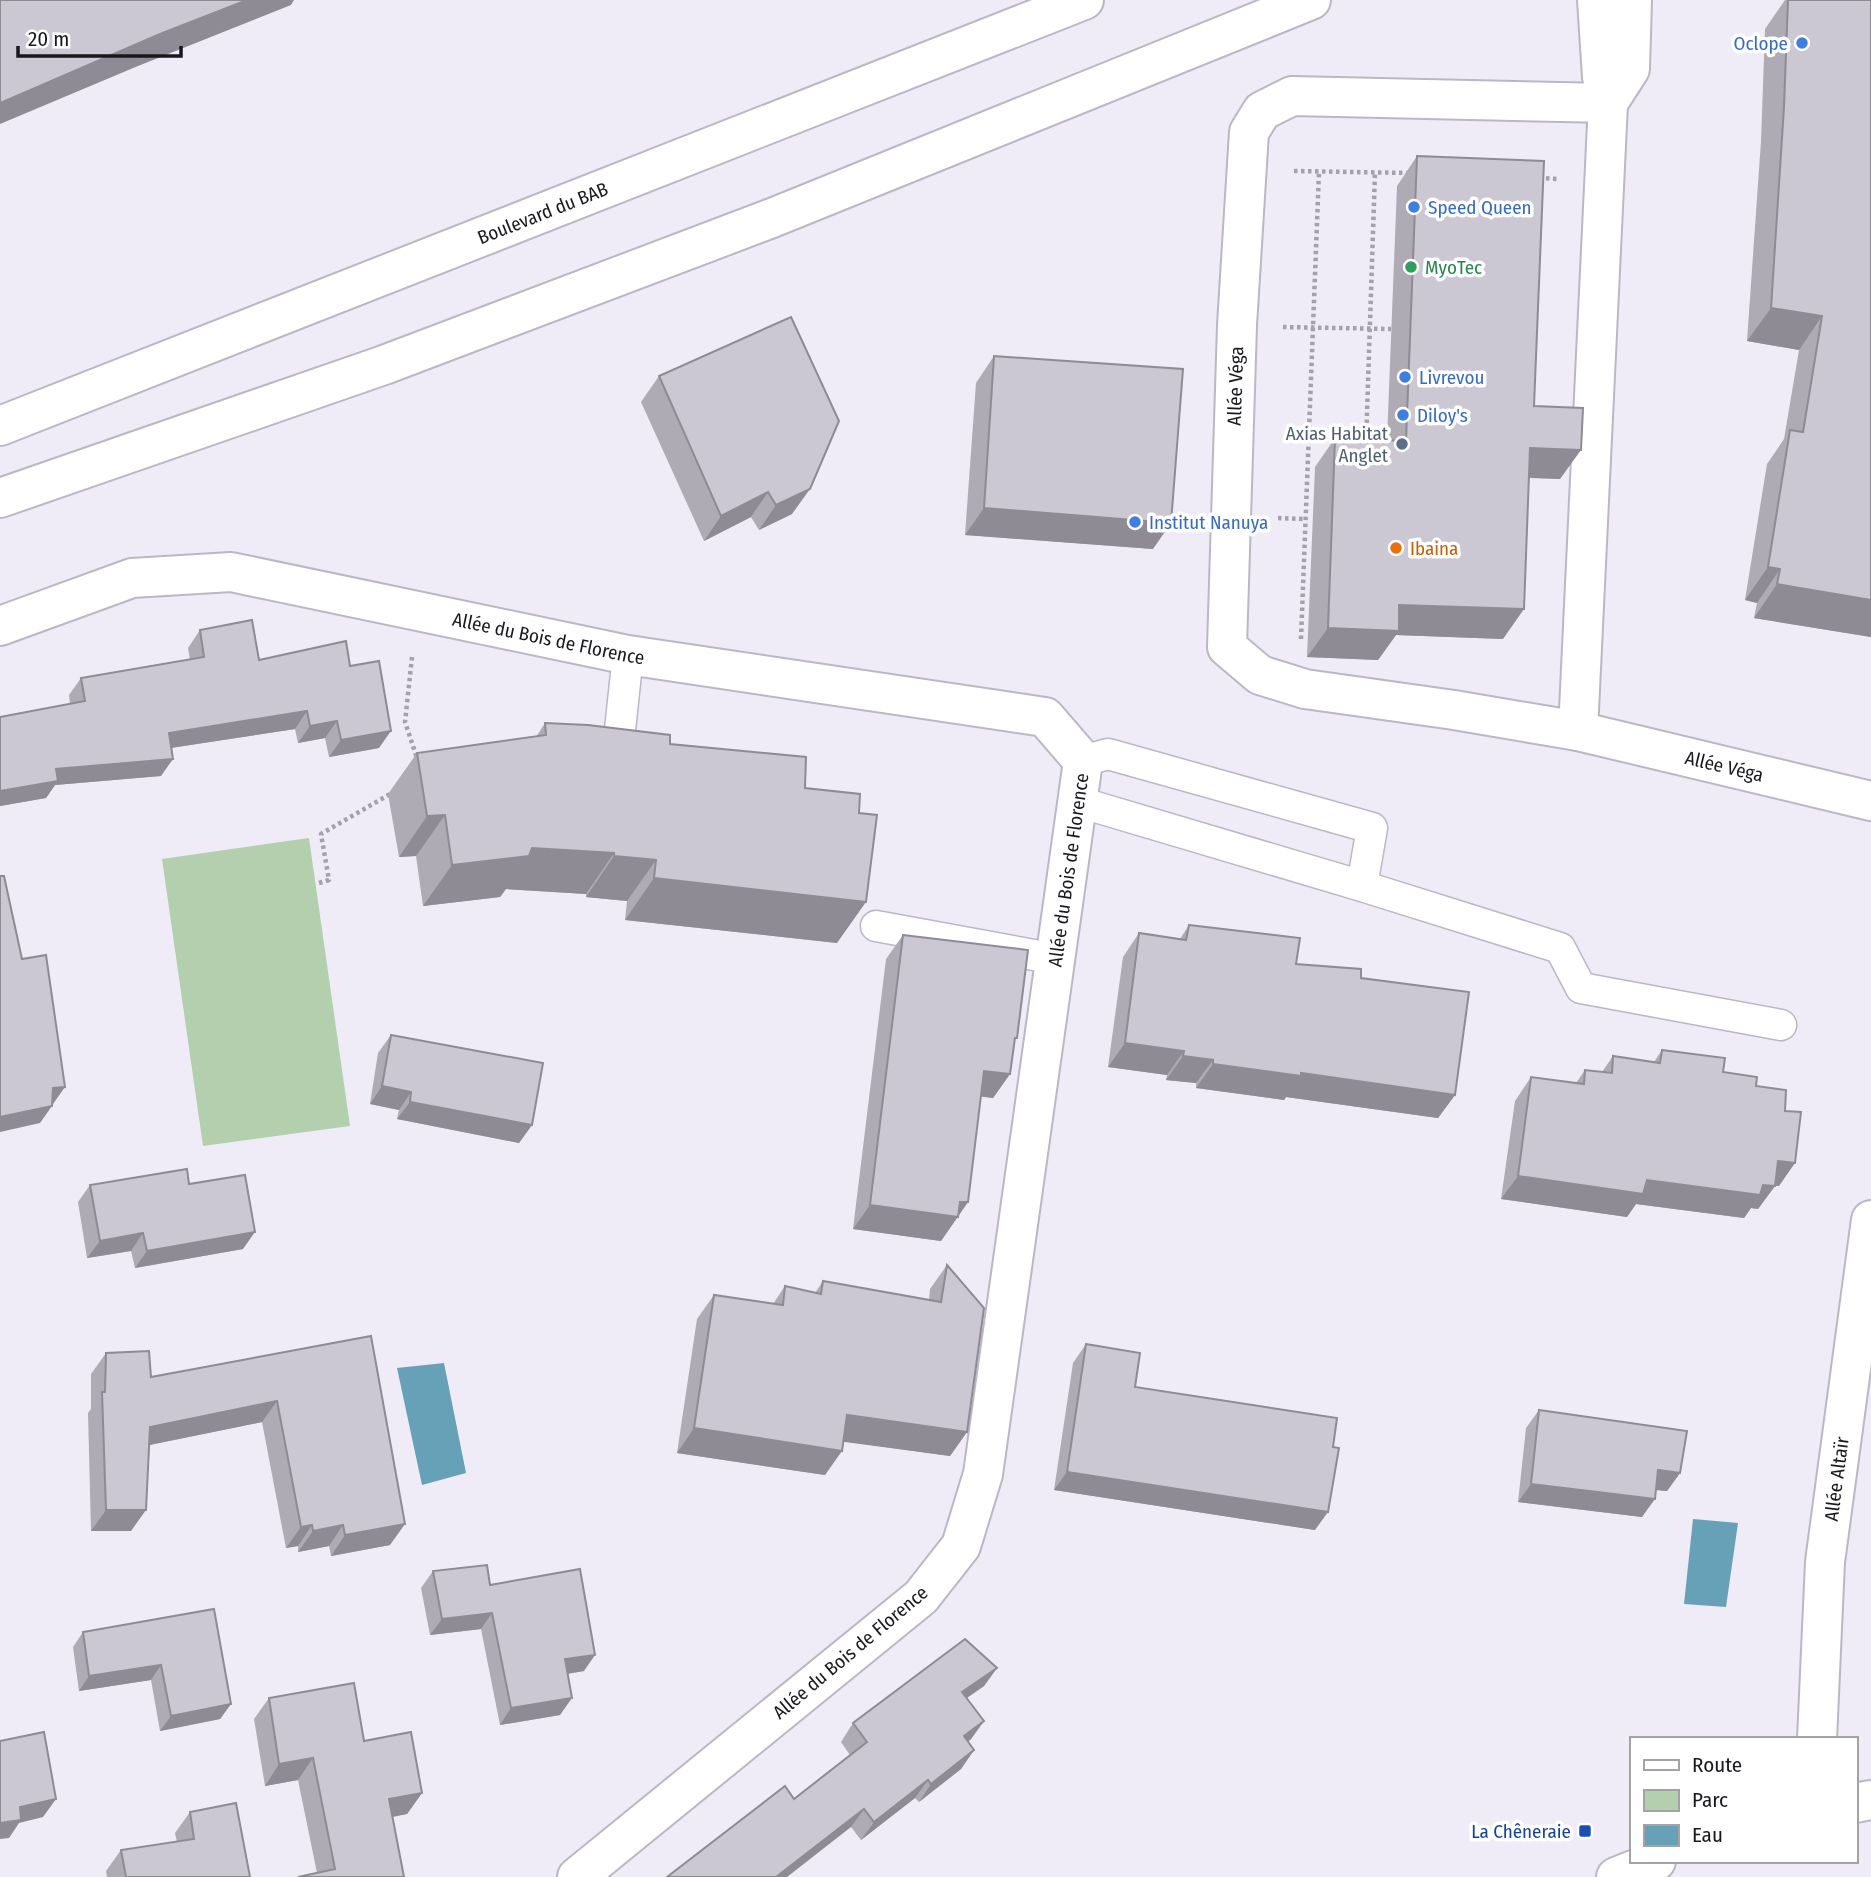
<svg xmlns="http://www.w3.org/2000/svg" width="1871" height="1877" font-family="'Fira Sans Condensed',sans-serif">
<rect width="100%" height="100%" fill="#efecf8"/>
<path fill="#b3cfad" d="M 309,838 L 350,1126 L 203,1146 L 162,859 Z"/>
<g fill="#66a1b8">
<path d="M 444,1363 L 466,1473 L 422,1485 L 397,1368 Z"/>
<path d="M 1693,1519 L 1738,1523 L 1726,1607 L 1684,1604 Z"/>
</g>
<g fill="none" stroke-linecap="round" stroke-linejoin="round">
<defs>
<g id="service">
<path d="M 628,655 L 618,748 L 639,750"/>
<path d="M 1083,761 L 1108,754 L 1372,828 L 1362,886"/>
<path d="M 1079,802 L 1362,886 L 1560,948 L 1581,988 L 1781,1025"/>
<path d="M 876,926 L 1056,959"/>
</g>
<g id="minor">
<path id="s1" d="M 1608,103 L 1292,96 L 1262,111 L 1249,132 L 1237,325 L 1227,647 L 1260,675 L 1305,689 L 1454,710 L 1578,731 L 1871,801"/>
<path d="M 1608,103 L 1630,69 L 1632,0"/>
<path id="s2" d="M 0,626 L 132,578 L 231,572 L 628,655 L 1045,717 L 1083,761 L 983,1474 L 961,1546 L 921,1597 L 577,1877"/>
<path d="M 1578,731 L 1608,103 L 1602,77 L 1597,0"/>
<path id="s3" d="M 1817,1739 L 1825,1562 L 1871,1220"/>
</g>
<g id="tertiary">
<path d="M 1855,1803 L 1871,1800"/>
<path d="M 1616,1877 L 1656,1861"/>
</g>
<g id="primary">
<path id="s4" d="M 0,426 L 1084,0"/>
<path d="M 0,498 L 384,365 L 772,218 L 1311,0"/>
</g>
</defs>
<use href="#service" stroke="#bbb7c3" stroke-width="33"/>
<use href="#minor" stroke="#bbb7c3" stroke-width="42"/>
<use href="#tertiary" stroke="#bbb7c3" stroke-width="42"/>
<use href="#primary" stroke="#bbb7c3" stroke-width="42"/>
<g stroke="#a4a1ab" stroke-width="4.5" stroke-dasharray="3.5 3.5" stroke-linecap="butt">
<path d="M 1294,171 L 1411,173"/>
<path d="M 1539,178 L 1558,179"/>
<path d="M 1283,327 L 1391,329"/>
<path d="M 1366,444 L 1375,172"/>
<path d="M 1278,518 L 1305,519"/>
<path d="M 1301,639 L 1319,171"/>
<path d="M 412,657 L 405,722 L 417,758"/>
<path d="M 319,883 L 329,880 L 321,834 L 392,793"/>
</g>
<use href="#service" stroke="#fff" stroke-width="30"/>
<use href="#minor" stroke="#fff" stroke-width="38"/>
<use href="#tertiary" stroke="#fff" stroke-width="38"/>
<use href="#primary" stroke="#fff" stroke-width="38"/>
</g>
<g fill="#afabb5">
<path d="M 1785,0 L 1871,0 L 1871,637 L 1754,618 L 1757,603 L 1745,600 L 1767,464 L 1784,439 L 1799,350 L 1747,341 L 1761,141 L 1765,29 Z"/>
<path d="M 1417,156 L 1534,406 L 1560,479 L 1529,478 L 1503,639 L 1396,635 L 1378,660 L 1307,657 L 1315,467 L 1335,438 L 1387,440 L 1397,186 Z"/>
<path d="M 994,356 L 1153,549 L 965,535 L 976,383 Z"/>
<path d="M 659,376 L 792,514 L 759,530 L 751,517 L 704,541 L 641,402 Z"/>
<path d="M 200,630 L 259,660 L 350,666 L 379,748 L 329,757 L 325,738 L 298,743 L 295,729 L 171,748 L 161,776 L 55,785 L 46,798 L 0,806 L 0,717 L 70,704 L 69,695 L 81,678 L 190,660 L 188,648 Z"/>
<path d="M 545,723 L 670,744 L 805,788 L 837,943 L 625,920 L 627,901 L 586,897 L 586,894 L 506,889 L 500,897 L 423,906 L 416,856 L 399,857 L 388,794 L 417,753 L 536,737 Z"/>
<path d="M 1189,925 L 1296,964 L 1361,978 L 1455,1095 L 1438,1118 L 1286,1097 L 1284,1100 L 1196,1088 L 1196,1083 L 1166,1080 L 1167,1075 L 1108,1067 L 1123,957 L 1139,933 L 1180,939 Z"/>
<path d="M 903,935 L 1014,1041 L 1010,1074 L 993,1098 L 981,1096 L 968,1202 L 941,1241 L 853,1229 L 886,959 Z"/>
<path d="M 391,1035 L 532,1125 L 519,1143 L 397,1119 L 399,1110 L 370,1104 L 378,1053 Z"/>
<path d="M 1662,1050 L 1723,1072 L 1756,1086 L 1779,1186 L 1775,1186 L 1758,1209 L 1751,1208 L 1744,1218 L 1636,1204 L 1627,1217 L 1501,1199 L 1515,1101 L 1531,1077 L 1576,1083 L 1585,1070 L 1602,1072 L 1613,1056 L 1654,1062 Z"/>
<path d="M 189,1184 L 243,1249 L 135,1268 L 131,1251 L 87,1258 L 78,1202 L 90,1185 Z"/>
<path d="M 947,1265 L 967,1432 L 950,1456 L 843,1441 L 825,1475 L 677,1453 L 697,1319 L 714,1295 L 773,1304 L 785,1286 L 815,1293 L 823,1281 L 929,1300 L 930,1289 Z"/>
<path d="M 371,1336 L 390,1545 L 331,1556 L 329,1546 L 298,1552 L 298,1546 L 286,1548 L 262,1422 L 149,1445 L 131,1531 L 91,1531 L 88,1413 L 91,1409 L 91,1374 L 106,1353 L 151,1377 Z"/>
<path d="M 1086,1344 L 1135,1387 L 1315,1530 L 1054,1490 L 1073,1363 Z"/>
<path d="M 1539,1410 L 1680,1473 L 1667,1491 L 1656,1490 L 1642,1517 L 1518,1502 L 1526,1428 Z"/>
<path d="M 433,1571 L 490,1585 L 584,1671 L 567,1674 L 560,1715 L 500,1725 L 481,1629 L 430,1635 L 421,1588 Z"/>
<path d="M 214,1609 L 231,1704 L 220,1719 L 160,1731 L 151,1680 L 79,1691 L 73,1647 L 83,1632 Z"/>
<path d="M 997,1668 L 984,1686 L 967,1698 L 984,1721 L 971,1739 L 968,1742 L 974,1750 L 961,1769 L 919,1802 L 915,1798 L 861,1840 L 851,1827 L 794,1799 L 850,1755 L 841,1742 L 853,1723 Z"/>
<path d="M 269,1698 L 364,1741 L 422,1793 L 407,1814 L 393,1817 L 404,1877 L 317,1873 L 298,1780 L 265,1786 L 254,1719 Z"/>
<path d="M 190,1812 L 250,1877 L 107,1877 L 106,1871 L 121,1850 L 177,1842 L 175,1833 Z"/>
</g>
<g fill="#8e8b94">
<path d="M 247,0 L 294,0 L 291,5 L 138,66 L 0,124 L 0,103 L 160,34 Z"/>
<path d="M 1771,308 L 1822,316 L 1799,350 L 1747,341 Z"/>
<path d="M 1530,448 L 1581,450 L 1560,479 L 1509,477 Z"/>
<path d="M 810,489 L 792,514 L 759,530 L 776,505 Z"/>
<path d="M 768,492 L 751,517 L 704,541 L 721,516 Z"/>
<path d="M 984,508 L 1171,523 L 1153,549 L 965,535 Z"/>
<path d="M 1768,567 L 1780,569 L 1757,603 L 1745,600 Z"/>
<path d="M 1777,584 L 1871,600 L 1871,637 L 1754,618 Z"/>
<path d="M 1399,605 L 1524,609 L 1503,639 L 1396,635 L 1378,660 L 1307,657 L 1328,628 Z"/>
<path d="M 307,711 L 295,729 L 157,750 L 169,733 Z"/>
<path d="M 337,721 L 325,738 L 298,743 L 310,726 Z"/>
<path d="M 391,731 L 379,748 L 329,757 L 341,740 Z"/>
<path d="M 173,759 L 161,776 L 55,785 L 46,798 L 0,806 L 0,791 L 56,769 Z"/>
<path d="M 445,815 L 416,856 L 399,857 L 427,816 Z"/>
<path d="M 532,848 L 614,853 L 586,894 L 506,889 L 500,897 L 423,906 L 452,865 Z"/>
<path d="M 614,856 L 656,860 L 627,901 L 586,897 Z"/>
<path d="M 654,878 L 866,902 L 837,943 L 625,920 Z"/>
<path d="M 1125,1043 L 1184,1051 L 1167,1075 L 1108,1067 Z"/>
<path d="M 1183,1056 L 1213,1060 L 1196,1083 L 1166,1080 Z"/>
<path d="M 1213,1064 L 1301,1073 L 1455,1095 L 1438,1118 L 1286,1097 L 1284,1100 L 1196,1088 Z"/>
<path d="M 984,1071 L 1010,1074 L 993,1098 L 967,1095 Z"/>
<path d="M 382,1086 L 411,1092 L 399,1110 L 370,1104 Z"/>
<path d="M 65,1087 L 53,1104 L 53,1088 Z"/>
<path d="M 410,1102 L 532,1125 L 519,1143 L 397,1119 Z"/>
<path d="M 52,1106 L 40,1123 L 0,1132 L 0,1117 Z"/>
<path d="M 1778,1161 L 1795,1163 L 1779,1186 L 1762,1184 Z"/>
<path d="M 1518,1176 L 1763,1185 L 1775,1186 L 1758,1209 L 1751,1208 L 1744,1218 L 1636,1204 L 1627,1217 L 1501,1199 Z"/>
<path d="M 968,1202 L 941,1241 L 853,1229 L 870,1205 Z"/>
<path d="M 255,1232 L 243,1249 L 135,1268 L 147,1251 Z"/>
<path d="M 143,1233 L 131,1251 L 87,1258 L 100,1241 Z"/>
<path d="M 277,1401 L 262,1422 L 135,1448 L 150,1427 Z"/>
<path d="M 847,1415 L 967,1432 L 950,1456 L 830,1440 Z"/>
<path d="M 694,1428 L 842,1451 L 825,1475 L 677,1453 Z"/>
<path d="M 1658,1470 L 1680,1473 L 1667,1491 L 1646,1489 Z"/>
<path d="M 1067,1472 L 1328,1512 L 1315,1530 L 1054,1490 Z"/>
<path d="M 1531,1484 L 1655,1499 L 1642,1517 L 1518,1502 Z"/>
<path d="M 106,1510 L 146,1510 L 131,1531 L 91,1531 Z"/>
<path d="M 405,1524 L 390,1545 L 331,1556 L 345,1535 Z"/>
<path d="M 312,1525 L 298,1546 L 286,1548 L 301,1527 Z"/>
<path d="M 343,1525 L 329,1546 L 298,1552 L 313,1531 Z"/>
<path d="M 492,1613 L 481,1629 L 430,1635 L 442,1619 Z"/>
<path d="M 595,1655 L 584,1671 L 553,1676 L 565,1659 Z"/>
<path d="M 161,1665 L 151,1680 L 79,1691 L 89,1676 Z"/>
<path d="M 997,1668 L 984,1686 L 949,1710 L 962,1692 Z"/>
<path d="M 572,1698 L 560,1715 L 500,1725 L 511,1708 Z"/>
<path d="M 231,1704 L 220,1719 L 160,1731 L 171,1716 Z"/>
<path d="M 984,1721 L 971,1739 L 951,1754 L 964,1736 Z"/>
<path d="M 974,1750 L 961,1769 L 919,1802 L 931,1784 Z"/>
<path d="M 313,1758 L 298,1780 L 265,1786 L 279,1764 Z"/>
<path d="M 928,1780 L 915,1798 L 861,1840 L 874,1822 Z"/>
<path d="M 422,1793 L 407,1814 L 374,1820 L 389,1799 Z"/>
<path d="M 56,1799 L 43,1817 L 19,1823 L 9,1838 L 0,1839 L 0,1823 L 20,1807 Z"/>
<path d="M 864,1809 L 851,1827 L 787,1877 L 776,1877 Z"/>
</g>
<g fill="#cbc7d3" stroke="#8e8b94" stroke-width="2">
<path d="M 0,0 L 247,0 L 160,34 L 0,103 Z"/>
<path d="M 1788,0 L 1871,0 L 1871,600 L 1777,584 L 1780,569 L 1768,567 L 1790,430 L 1803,432 L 1822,316 L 1771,308 L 1784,107 Z"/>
<path d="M 1417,156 L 1544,161 L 1534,406 L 1583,408 L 1581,450 L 1530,448 L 1524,609 L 1399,605 L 1399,631 L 1328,628 L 1335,438 L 1406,441 Z"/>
<path d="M 791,317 L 839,421 L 810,489 L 776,505 L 768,492 L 721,516 L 659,376 Z"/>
<path d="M 994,356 L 1183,369 L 1171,523 L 984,508 Z"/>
<path d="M 252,620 L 259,660 L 346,641 L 350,666 L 379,661 L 391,731 L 341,740 L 337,721 L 310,726 L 307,711 L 169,733 L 173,759 L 56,769 L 58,781 L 0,791 L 0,717 L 85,701 L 81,678 L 204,657 L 200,630 Z"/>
<path d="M 545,723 L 588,725 L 670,735 L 670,744 L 806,757 L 805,788 L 860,794 L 859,813 L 877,815 L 866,902 L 654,878 L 656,860 L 614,856 L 614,853 L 532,848 L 529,856 L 452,865 L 445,815 L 427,816 L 417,753 L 546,735 Z"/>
<path d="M 0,876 L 4,876 L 22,959 L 46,955 L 65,1087 L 53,1088 L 52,1106 L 0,1117 Z"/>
<path d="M 1189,925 L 1300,938 L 1296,964 L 1361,969 L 1361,978 L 1469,992 L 1455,1095 L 1301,1073 L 1301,1076 L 1213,1064 L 1213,1060 L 1183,1056 L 1184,1051 L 1125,1043 L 1139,933 L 1186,940 Z"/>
<path d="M 903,935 L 1028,950 L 1017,1038 L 1015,1038 L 1010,1074 L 984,1071 L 968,1202 L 960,1202 L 958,1217 L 870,1205 Z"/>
<path d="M 391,1035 L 543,1063 L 532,1125 L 410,1102 L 411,1092 L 382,1086 Z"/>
<path d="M 1662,1050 L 1725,1058 L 1723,1072 L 1757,1077 L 1756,1086 L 1786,1090 L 1785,1111 L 1801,1112 L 1795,1163 L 1778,1161 L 1775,1186 L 1763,1185 L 1760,1195 L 1647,1180 L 1643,1194 L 1518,1176 L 1531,1077 L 1584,1084 L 1585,1070 L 1612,1073 L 1613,1056 L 1660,1063 Z"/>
<path d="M 187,1169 L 189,1184 L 245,1175 L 255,1232 L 147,1251 L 143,1233 L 100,1241 L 90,1185 Z"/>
<path d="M 947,1265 L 984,1308 L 967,1432 L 847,1415 L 842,1451 L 694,1428 L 714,1295 L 783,1305 L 785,1286 L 821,1294 L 823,1281 L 941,1302 Z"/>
<path d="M 371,1336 L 405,1524 L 345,1535 L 343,1525 L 313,1531 L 312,1525 L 301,1527 L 277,1401 L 150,1427 L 146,1510 L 106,1510 L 102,1392 L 105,1392 L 106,1353 L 149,1351 L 151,1377 Z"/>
<path d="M 1086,1344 L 1140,1353 L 1135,1387 L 1337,1418 L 1333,1447 L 1339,1448 L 1328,1512 L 1067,1472 Z"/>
<path d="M 1539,1410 L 1687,1431 L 1680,1473 L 1658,1470 L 1655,1499 L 1531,1484 Z"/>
<path d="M 487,1565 L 490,1585 L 580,1569 L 595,1655 L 565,1659 L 572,1698 L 511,1708 L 492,1613 L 442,1619 L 433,1571 Z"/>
<path d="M 214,1609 L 231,1704 L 171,1716 L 161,1665 L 89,1676 L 83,1632 Z"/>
<path d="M 965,1639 L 997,1668 L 962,1692 L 984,1721 L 964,1736 L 974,1750 L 931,1784 L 928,1780 L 874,1822 L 864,1809 L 776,1877 L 667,1877 L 785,1786 L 794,1799 L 867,1742 L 853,1723 Z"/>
<path d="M 354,1683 L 364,1741 L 411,1732 L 422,1793 L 389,1799 L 404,1877 L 298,1877 L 335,1869 L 313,1758 L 279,1764 L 269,1698 Z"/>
<path d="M 44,1732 L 56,1799 L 20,1807 L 21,1820 L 0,1823 L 0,1741 Z"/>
<path d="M 236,1803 L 250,1877 L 126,1877 L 121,1850 L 194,1839 L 190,1812 Z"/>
</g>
<g fill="#3f7fe0" stroke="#fff" stroke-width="2.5">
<circle cx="1802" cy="43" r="7"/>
<circle cx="1414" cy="207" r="7"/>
<circle cx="1405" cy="377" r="7"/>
<circle cx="1403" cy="415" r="7"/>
<circle cx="1135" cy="522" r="7"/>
</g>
<circle fill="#2e9e5b" stroke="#fff" stroke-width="2.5" cx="1411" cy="267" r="7"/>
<circle fill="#5c6f8a" stroke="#fff" stroke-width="2.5" cx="1402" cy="444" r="7"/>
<circle fill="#e8710a" stroke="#fff" stroke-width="2.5" cx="1396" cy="548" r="7"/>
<rect fill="#1a4fb4" stroke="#fff" stroke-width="2.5" x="1578" y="1824" width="14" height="14" rx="3.5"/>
<g text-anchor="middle" stroke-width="7" stroke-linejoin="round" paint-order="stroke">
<g font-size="19" fill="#366cbe" stroke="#fff" text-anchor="start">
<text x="1788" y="50" text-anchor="end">Oclope</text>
<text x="1428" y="214">Speed Queen</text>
<text x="1419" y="384">Livrevou</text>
<text x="1417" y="422">Diloy's</text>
<text x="1149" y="529">Institut Nanuya</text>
</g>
<g font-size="19" fill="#1a181d" stroke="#fff">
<text dy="7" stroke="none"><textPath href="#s4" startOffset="583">Boulevard du BAB</textPath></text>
<text transform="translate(1235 386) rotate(-88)" y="7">Allée Véga</text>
<text dy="7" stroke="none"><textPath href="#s2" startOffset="564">Allée du Bois de Florence</textPath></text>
<text dy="7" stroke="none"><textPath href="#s1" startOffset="1407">Allée Véga</textPath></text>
<text transform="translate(1068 870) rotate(-82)" y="7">Allée du Bois de Florence</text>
<text dy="7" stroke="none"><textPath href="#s3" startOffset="261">Allée Altaïr</textPath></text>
<text transform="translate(850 1652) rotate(-40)" y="7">Allée du Bois de Florence</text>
</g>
<g font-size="19" fill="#27864d" stroke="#fff" text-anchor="start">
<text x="1425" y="274">MyoTec</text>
</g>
<g font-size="19" fill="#4e5e75" stroke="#fff" text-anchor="end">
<text x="1388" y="440">Axias Habitat<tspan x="1388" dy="22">Anglet</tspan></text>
</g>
<g font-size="19" fill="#c56008" stroke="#fff" text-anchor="start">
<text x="1410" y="555">Ibaina</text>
</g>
<g font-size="19" fill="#164399" stroke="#fff" text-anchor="end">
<text x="1571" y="1838">La Chêneraie</text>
</g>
</g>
<rect x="1630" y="1737" width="228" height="126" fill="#ffffff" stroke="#a3a3a5" stroke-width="2"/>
<rect x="1644" y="1760" width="35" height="10" fill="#ffffff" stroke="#a3a3a5" stroke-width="2"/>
<text x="1692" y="1772" font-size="21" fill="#1a181d">Route</text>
<rect x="1644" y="1790" width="35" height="21" fill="#b3cfad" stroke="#a3a3a5" stroke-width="2"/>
<text x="1692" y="1807" font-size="21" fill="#1a181d">Parc</text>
<rect x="1644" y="1825" width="35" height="21" fill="#66a1b8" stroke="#a3a3a5" stroke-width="2"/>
<text x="1692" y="1842" font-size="21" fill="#1a181d">Eau</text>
<path d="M18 46v10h163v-10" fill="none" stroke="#1a181d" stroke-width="3.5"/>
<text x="28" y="46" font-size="21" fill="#1a181d" stroke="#ffffff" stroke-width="5" paint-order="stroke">20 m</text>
</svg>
